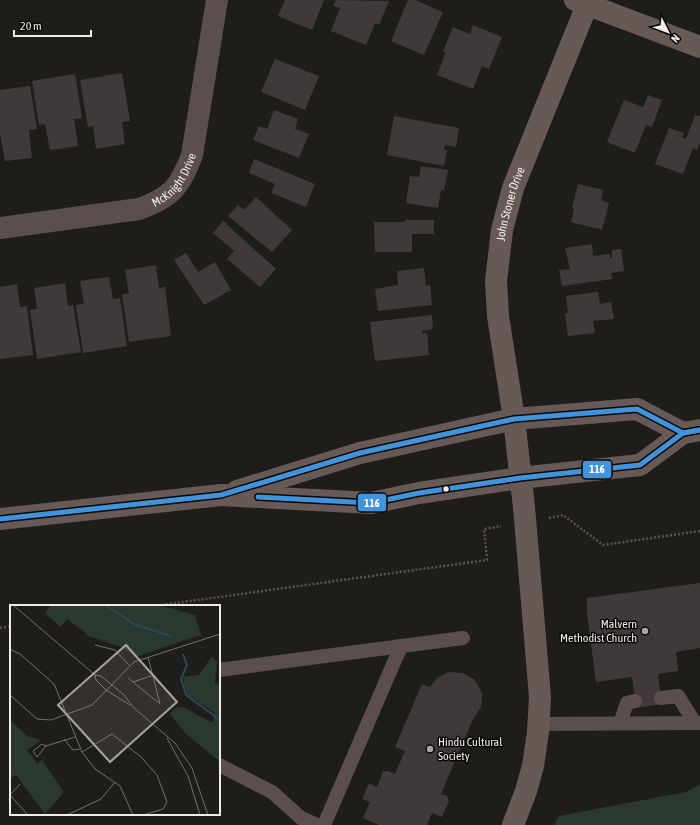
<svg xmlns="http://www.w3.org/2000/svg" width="700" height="825" font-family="'Asap Condensed',sans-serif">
<rect width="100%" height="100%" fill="#1f1d1a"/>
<path fill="#293930" d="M 700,784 L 700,825 L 554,825 L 559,816 L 686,792 Z"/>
<g fill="#40393a">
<path d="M 285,0 L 324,0 L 312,30 L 278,16 Z"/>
<path d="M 336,0 L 389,1 L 379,25 L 375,23 L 366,45 L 331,31 L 340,8 L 333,6 Z"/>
<path d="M 408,0 L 415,0 L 443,12 L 424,55 L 391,41 Z"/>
<path d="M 473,25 L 502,37 L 489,69 L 482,66 L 473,89 L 437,75 L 446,52 L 443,51 L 453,27 L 470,34 Z"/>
<path d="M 275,59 L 319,76 L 305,110 L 261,92 Z"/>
<path d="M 122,73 L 130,121 L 122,122 L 125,144 L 96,149 L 93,126 L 88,127 L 80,80 Z"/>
<path d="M 75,74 L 82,118 L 74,119 L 78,146 L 50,150 L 45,124 L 39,125 L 32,81 Z"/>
<path d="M 30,86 L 37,129 L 29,130 L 32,158 L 5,161 L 0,134 L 0,90 Z"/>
<path d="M 648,95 L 662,100 L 652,127 L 646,125 L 635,153 L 607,142 L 624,100 L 643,107 Z"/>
<path d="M 274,110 L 298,119 L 295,129 L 309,134 L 299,158 L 253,140 L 259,126 L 267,129 Z"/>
<path d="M 695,115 L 700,116 L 700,143 L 697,150 L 693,148 L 683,174 L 655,164 L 669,128 L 684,133 L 682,137 L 686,139 Z"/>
<path d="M 394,116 L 459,128 L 456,147 L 445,145 L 444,150 L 447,150 L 444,166 L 387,155 Z"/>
<path d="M 254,159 L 315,184 L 306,207 L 271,193 L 275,184 L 249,173 Z"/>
<path d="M 421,166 L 448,170 L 444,190 L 441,190 L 438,208 L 406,203 L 410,176 L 419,177 Z"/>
<path d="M 578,184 L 603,190 L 601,200 L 609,203 L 602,230 L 571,222 L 574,209 L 572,208 Z"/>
<path d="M 256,197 L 292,230 L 272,252 L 228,216 L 238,205 L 244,210 Z"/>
<path d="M 405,220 L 434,220 L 434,234 L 412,234 L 412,252 L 375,252 L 374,222 L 405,222 Z"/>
<path d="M 223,221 L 276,269 L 260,287 L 227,259 L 234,251 L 213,233 Z"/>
<path d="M 592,244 L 593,256 L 610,254 L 610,258 L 612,258 L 612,250 L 621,249 L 624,271 L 611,273 L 612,279 L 562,286 L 559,270 L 570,269 L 565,248 Z"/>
<path d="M 186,253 L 198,272 L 215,262 L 231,290 L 204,305 L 174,260 Z"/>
<path d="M 156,265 L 159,288 L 165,287 L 171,336 L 129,342 L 122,294 L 129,294 L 125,270 Z"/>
<path d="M 424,268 L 426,286 L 430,285 L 432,305 L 378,311 L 375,289 L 398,285 L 397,271 Z"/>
<path d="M 109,277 L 113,299 L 120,298 L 127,346 L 83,353 L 76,305 L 84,304 L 80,281 Z"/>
<path d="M 65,283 L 68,306 L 73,305 L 81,352 L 37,359 L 30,310 L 37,309 L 34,288 Z"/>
<path d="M 17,284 L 20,307 L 27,306 L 33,355 L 0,359 L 0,287 Z"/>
<path d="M 598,292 L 600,304 L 611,302 L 614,319 L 593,321 L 595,333 L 568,336 L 565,314 L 568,313 L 566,296 Z"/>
<path d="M 432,315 L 433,329 L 422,331 L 422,334 L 427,333 L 429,355 L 375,361 L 370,322 Z"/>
<path d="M 700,583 L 700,648 L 676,652 L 678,671 L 658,674 L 662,704 L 636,708 L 632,677 L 596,682 L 587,614 L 587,598 Z"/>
<path d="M 448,672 L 463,673 L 475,680 L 482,693 L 482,700 L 481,707 L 473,719 L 441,794 L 447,796 L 449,801 L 442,817 L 432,813 L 427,825 L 379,825 L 363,818 L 370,802 L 362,799 L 369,783 L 377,787 L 383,771 L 388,771 L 395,774 L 405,751 L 395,747 L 422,684 L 430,687 L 436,679 Z"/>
</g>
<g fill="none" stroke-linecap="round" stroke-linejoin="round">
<g stroke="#5a5350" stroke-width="2.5" stroke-dasharray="2 2" stroke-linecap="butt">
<path d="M 549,518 L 563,515 L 603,545 L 700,531"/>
<path d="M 154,606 L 487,560 L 484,529 L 501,526"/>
<path d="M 0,628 L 11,626"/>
</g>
<g stroke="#5a4f4c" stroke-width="14">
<path d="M 219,670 L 463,638"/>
<path d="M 661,698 L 678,696 L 695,723"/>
<path d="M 620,723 L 627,703 L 635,701"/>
<path d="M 539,724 L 700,723"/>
<path d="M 219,765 L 272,792 L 301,818 L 317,825"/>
<path d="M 324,825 L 401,646"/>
</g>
<path stroke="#5a4f4c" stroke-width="22" id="s1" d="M 0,228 L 139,209 C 172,197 180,187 192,155 L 217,0"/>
<g stroke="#675a56" stroke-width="22">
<path d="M 575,0 L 700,47"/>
<path d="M 237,491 L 360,453 L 514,419 L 637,409 L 683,433"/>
<path d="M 0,519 L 221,495 L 371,503 L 419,493 L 520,478 L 640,465 L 683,433 L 700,430"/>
<path id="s2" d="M 513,825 L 526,791 L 533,766 L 538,732 L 540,697 L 524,507 L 514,419 L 498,316 L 496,281 L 502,230 L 513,188 L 587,5"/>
</g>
<defs>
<g id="bus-1">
<path d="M 258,497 L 371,503 L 419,493 L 520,478 L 640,465 L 683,433 L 700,430"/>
<path d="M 0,519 L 221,495 L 360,453 L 514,419 L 637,409 L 683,433 L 700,430"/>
</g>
</defs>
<use href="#bus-1" stroke="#090806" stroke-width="8"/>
<use href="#bus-1" stroke="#4094de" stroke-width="5"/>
</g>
<circle fill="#efece9" stroke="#090806" stroke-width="1.5" cx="446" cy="489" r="3.5"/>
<g fill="#a6a4a1" stroke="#090806" stroke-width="1.5">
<circle cx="645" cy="631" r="4"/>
<circle cx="430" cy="749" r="4"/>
</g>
<g text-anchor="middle" stroke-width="3" stroke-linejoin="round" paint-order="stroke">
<g font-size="12" fill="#efece9" stroke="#090806">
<text dy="4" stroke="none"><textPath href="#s1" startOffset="188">McKnight Drive</textPath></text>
<text dy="4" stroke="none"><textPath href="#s2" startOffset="629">John Stoner Drive</textPath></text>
</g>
<g font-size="12" fill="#efece9" stroke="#090806" text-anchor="end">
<text x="637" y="628">Malvern<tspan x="637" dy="14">Methodist Church</tspan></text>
<text x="438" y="746" text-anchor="start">Hindu Cultural<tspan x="438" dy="14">Society</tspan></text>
</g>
</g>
<g transform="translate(10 605)">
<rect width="210" height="210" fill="#1f1d1a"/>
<path d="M 41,0 L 149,0 L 185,10 L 191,30 L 125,52 L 114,43 L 76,30 L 76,28 L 57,14 L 50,22 L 35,8 ZM 202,51 L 207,57 L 205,78 L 210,80 L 210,157 L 176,129 L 160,109 L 166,102 L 175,103 L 203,118 L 204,107 L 176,89 L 173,72 L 189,70 ZM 0,115 L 17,131 L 31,135 L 17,145 L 27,158 L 32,155 L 54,187 L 35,209 L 6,170 L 0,173 Z" fill="#293930"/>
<path fill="none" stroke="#284a58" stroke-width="2" d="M 95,0 L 126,20 L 161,31M 173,49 L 177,60 L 171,74 L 176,90 L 210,115"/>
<path fill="none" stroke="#72706d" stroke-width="1" d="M 3,0 L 85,70 L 91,71 L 114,90 L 124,103 L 165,138 L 182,163 L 198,210M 85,40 L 105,45 L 119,60M 0,44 L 10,49 L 44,79 L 72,147 L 85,164 L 110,181 L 123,210M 138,52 L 150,99M 85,70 L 86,75 L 96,85 L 120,100M 118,73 L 150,99M 123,77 L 144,70M 0,90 L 27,114 L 41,115 L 82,100 L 124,57 L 210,29M 157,133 L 178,171 L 190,210M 54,134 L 63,145 L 70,144M 36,141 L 27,152 L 23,146 L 32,139 L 36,141 L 65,132M 72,147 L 102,129 L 131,152 L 147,170 L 157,197 L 153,204 L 133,210M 0,190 L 17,209M 0,190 L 10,179M 57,210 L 91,194 L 105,177"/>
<path fill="#a6a4a1" fill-opacity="0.15" stroke="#a6a4a1" stroke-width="2" d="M 116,40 L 167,97 L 100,157 L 48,100 Z"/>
<rect width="210" height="210" fill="none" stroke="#efece9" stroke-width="2"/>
</g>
<g stroke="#090806" stroke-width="1.5">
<rect x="582" y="460" width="30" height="19" rx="4" fill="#4094de"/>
<rect x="357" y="493" width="30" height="19" rx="4" fill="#4094de"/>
</g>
<g font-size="11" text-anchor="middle" font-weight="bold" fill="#fff">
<text x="597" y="473">116</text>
<text x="372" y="507">116</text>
</g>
<g transform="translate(668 32) rotate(132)" stroke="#090806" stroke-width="3" paint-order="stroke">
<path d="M0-3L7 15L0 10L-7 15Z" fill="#efece9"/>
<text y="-6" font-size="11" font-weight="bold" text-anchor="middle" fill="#efece9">N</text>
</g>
<path d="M14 30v6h77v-6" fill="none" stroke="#efece9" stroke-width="2"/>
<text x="20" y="30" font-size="12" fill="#efece9" stroke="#090806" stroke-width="3" paint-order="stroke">20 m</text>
</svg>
